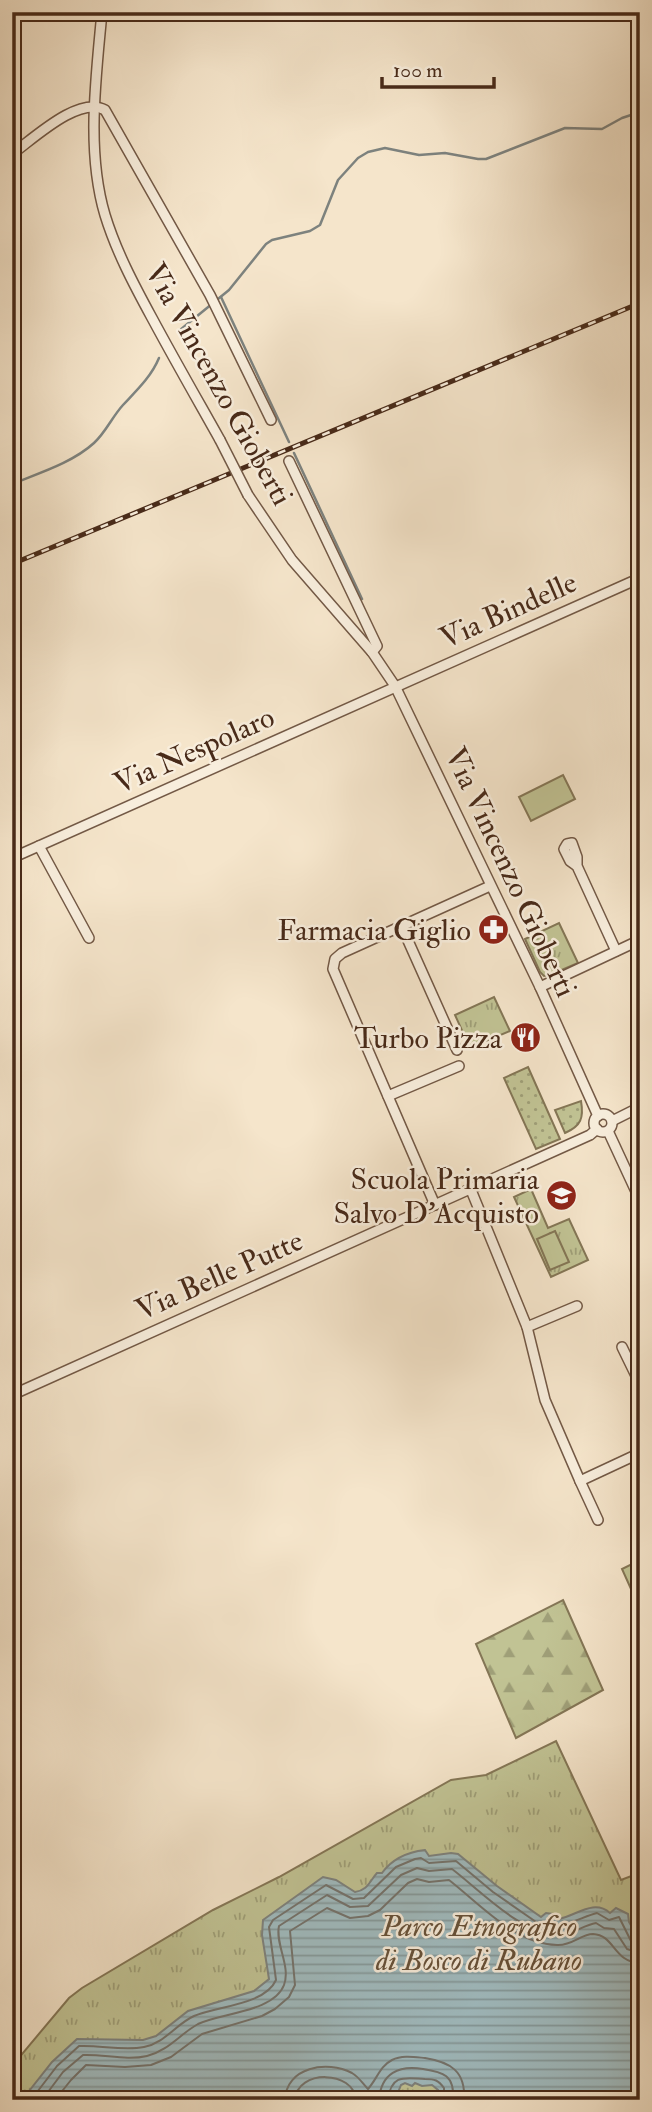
<svg xmlns="http://www.w3.org/2000/svg" width="652" height="2112" font-family="'IM FELL Double Pica',serif">
<defs>
<pattern id="grass-dots" width="8" height="8" patternUnits="userSpaceOnUse" patternTransform="scale(1.75)"><rect width="8" height="8" fill="#c1c394"/><path d="M2 2h.1M6 6h.1" fill="none" stroke="#9f9f78" stroke-width="1.8" stroke-linecap="round"/></pattern>
<pattern id="forest-firs" width="22" height="20" patternUnits="userSpaceOnUse" patternTransform="scale(1.75)"><rect width="22" height="20" fill="#c1c394"/><path d="M5 1l3.5 6h-7zM16 11l3.5 6h-7z" fill="#9f9f78"/></pattern>
<pattern id="park-tufts" width="24" height="20" patternUnits="userSpaceOnUse" patternTransform="scale(1.75)"><rect width="24" height="20" fill="#c1c394"/><path d="M3 7l-1-3M5 7V3M7 7l1-3M15 17l-1-3M17 17v-4M19 17l1-3" fill="none" stroke="#9f9f78"/></pattern>
<pattern id="water-rules" width="6" height="5" patternUnits="userSpaceOnUse" patternTransform="scale(1.75)"><rect width="6" height="5" fill="#a0bcc1"/><path d="M0 2.5h6" fill="none" stroke="#84999c"/></pattern>
</defs>
<rect width="100%" height="100%" fill="#f5e5cb"/>
<filter id="stains"><feTurbulence type="fractalNoise" baseFrequency=".00286" numOctaves="4"/><feColorMatrix values="0 0 0 0 .2 0 0 0 0 .09 0 0 0 0 .02 0 0 0 .5 -.17"/></filter>
<radialGradient id="worn" r=".72"><stop offset=".6" stop-color="#630" stop-opacity="0"/><stop offset="1" stop-color="#630" stop-opacity=".3"/></radialGradient>
<g fill="url(#grass-dots)" stroke="#847656" stroke-width="2">
<path d="M 528,1067 L 560,1139 L 536,1149 L 504,1078 Z"/>
<path d="M 581,1101 C 584,1118 581,1126 565,1133 L 555,1110 Z"/>
</g>
<g fill="url(#forest-firs)" stroke="#847656" stroke-width="2">
<path d="M 640,1560 L 640,1609 L 622,1569 Z"/>
<path d="M 563,1600 L 603,1690 L 516,1738 L 476,1644 Z"/>
</g>
<g fill="url(#park-tufts)" stroke="#847656" stroke-width="2">
<path d="M 559,923 L 578,963 L 550,975 L 544,976 L 540,972 L 525,939 Z"/>
<path d="M 494,997 L 510,1031 L 470,1048 L 455,1015 Z"/>
<path d="M 531,1189 L 548,1228 L 569,1219 L 588,1260 L 551,1277 L 514,1197 Z"/>
<path d="M 556,1741 L 621,1880 L 634,1875 L 640,1886 L 640,2100 L 12,2100 L 12,2066 L 69,1998 L 82,1988 L 213,1910 L 279,1877 L 451,1780 L 486,1775 Z"/>
</g>
<g fill="#c1c394" stroke="#847656" stroke-width="2">
<path d="M 563,775 L 575,799 L 531,821 L 519,797 Z"/>
<path d="M 555,1231 L 569,1262 L 550,1270 L 537,1239 Z"/>
</g>
<path fill="url(#water-rules)" stroke="#7d827e" stroke-width="2" d="M 425,1850 L 429,1856 L 451,1853 L 458,1854 L 497,1886 L 541,1917 L 546,1913 L 553,1914 L 558,1919 C 575,1917 593,1898 610,1913 L 616,1908 L 628,1914 L 629,1922 L 640,1941 L 640,2100 L 436,2100 L 438,2090 L 432,2085 L 422,2086 L 415,2083 L 412,2086 L 405,2083 L 401,2085 L 395,2100 L 342,2100 L 340,2096 L 322,2093 L 302,2100 L 22,2100 L 52,2062 L 77,2039 L 143,2040 L 156,2036 L 188,2011 L 254,1991 L 269,1979 L 262,1935 L 263,1920 L 323,1877 L 336,1880 L 355,1892 C 368,1890 369,1882 377,1873 L 382,1873 C 392,1859 408,1852 425,1850 Z"/>
<g fill="none" stroke-linecap="round" stroke-linejoin="round">
<g stroke="#74736d" stroke-width="2">
<path d="M 31,2100 L 57,2066 L 79,2046 C 101,2045 123,2051 144,2047 C 165,2043 176,2024 194,2016 C 217,2006 265,2005 276,1980 L 269,1927 L 273,1920 L 326,1885 L 353,1899 L 364,1898 L 396,1867 L 415,1859 L 421,1858 L 429,1863 L 456,1861 L 493,1892 L 539,1924 L 549,1922 C 562,1930 581,1917 597,1913 L 609,1920 L 619,1917 L 631,1941 L 640,1944"/>
<path d="M 42,2100 L 63,2072 L 83,2055 C 104,2054 126,2061 147,2056 C 168,2051 180,2034 198,2024 C 220,2013 274,2012 284,1985 C 291,1966 275,1944 279,1926 L 327,1895 L 350,1907 L 368,1906 L 401,1875 L 417,1868 L 429,1871 L 452,1869 C 481,1891 524,1937 561,1935 C 573,1934 584,1925 596,1923 L 604,1928 L 614,1929 L 627,1949 L 640,1953"/>
<path d="M 55,2100 L 71,2080 L 86,2065 L 125,2067 L 151,2065 L 171,2057 L 202,2034 L 262,2016 L 275,2009 L 289,1997 L 295,1985 L 290,1931 L 327,1908 L 350,1918 L 368,1916 L 380,1910 L 408,1883 L 417,1879 L 429,1882 L 449,1880 C 481,1905 515,1944 557,1945 C 572,1946 581,1934 593,1934 C 615,1935 613,1962 640,1963"/>
<path d="M 285,2100 C 286,2067 327,2060 352,2073 C 359,2077 363,2084 368,2089 C 377,2079 380,2066 392,2060 C 402,2055 414,2057 425,2058 C 450,2062 466,2071 464,2100"/>
<path d="M 295,2100 C 297,2069 354,2070 356,2100"/>
<path d="M 379,2100 C 381,2073 399,2065 423,2069 C 443,2072 455,2075 453,2100"/>
<path d="M 388,2100 C 391,2073 406,2078 425,2079 C 435,2079 438,2080 444,2088 L 444,2100"/>
</g>
<g stroke="#7d827e" stroke-width="2.5">
<path d="M 221,297 L 289,442"/>
<path d="M 180,330 L 229,290 L 266,244 L 272,240 L 310,231 L 320,225 L 338,180 L 358,158 L 368,152 L 385,148 L 419,155 L 445,153 L 478,159 L 486,159 L 565,128 L 602,129 L 622,118 L 640,112"/>
<path d="M 294,453 L 362,599"/>
<path d="M 12,484 C 39,473 72,463 94,443 C 106,432 112,417 123,405 C 137,390 151,377 159,358"/>
</g>
<defs>
<g id="minor">
<path d="M 102,12 C 96,78 86,151 105,215 C 116,251 134,285 152,318 C 174,359 197,399 220,440"/>
<path d="M 12,154 C 33,139 79,95 105,110 L 210,295 L 271,420"/>
<path d="M 289,461 L 377,646 L 372,652"/>
<path d="M 248,495 L 292,560 L 372,652 L 395,686 L 540,987 L 598,1116"/>
<path d="M 39,846 L 89,938"/>
<path d="M 12,858 L 640,578"/>
<path d="M 577,866 L 570,861 L 564,849 L 567,844 L 572,843 L 577,857 L 577,866 L 616,951"/>
<path d="M 401,925 L 457,1050"/>
<path d="M 540,987 L 640,940"/>
<path d="M 388,1096 L 459,1066"/>
<circle cx="603" cy="1123" r="9"/>
<path d="M 612,1121 L 640,1107"/>
<path d="M 608,1131 L 640,1200"/>
<path d="M 471,1190 L 527,1327 L 545,1400 L 580,1481 L 640,1453"/>
<path d="M 435,1205 L 333,969 L 335,959 L 342,953 L 490,886"/>
<path d="M 527,1327 L 577,1306"/>
<path d="M 622,1347 L 640,1384"/>
<path d="M 12,1395 L 590,1135 L 597,1129"/>
<path d="M 580,1481 L 598,1520"/>
</g>
</defs>
<use href="#minor" stroke="#735946" stroke-width="12"/>
<use href="#minor" stroke="#f8eedd" stroke-width="9"/>
<defs>
<path id="rail" d="M 12,564 L 640,303"/>
</defs>
<use href="#rail" stroke="#482a19" stroke-width="5"/>
<use href="#rail" stroke="#f8eedd" stroke-width="2.5" stroke-dasharray="8" stroke-linecap="butt"/>
<defs>
<path id="minor-bridge" d="M 220,440 L 248,495"/>
</defs>
<use href="#minor-bridge" stroke="#735946" stroke-width="12" stroke-linecap="butt"/>
<use href="#minor-bridge" stroke="#f8eedd" stroke-width="9"/>
</g>
<defs>
<symbol id="pharmacy-disc" viewBox="-11 -11 22 22"><circle r="9.5" fill="#8f2418" stroke="#f8eedd"/><path d="M-2-6h4v4h4v4h-4v4h-4v-4h-4v-4h4Z" fill="#fff"/></symbol>
<symbol id="restaurant-disc" viewBox="-11 -11 22 22"><circle r="9.5" fill="#8f2418" stroke="#f8eedd"/><path d="M-5-6h1v4h1v-4h1v4h1v-4h1v5L-1.5 .5V6h-2V.5L-5-1ZM5-6V6H3V1.5H1.5Q1.5-4 5-6Z" fill="#fff"/></symbol>
<symbol id="school-disc" viewBox="-11 -11 22 22"><circle r="9.5" fill="#8f2418" stroke="#f8eedd"/><path d="M0-5L7-2L0 1L-7-2ZM-4 1L0 2.5L4 1V4Q0 6-4 4Z" fill="#fff"/></symbol>
</defs>
<g fill-rule="evenodd">
<use href="#pharmacy-disc" x="476" y="912" width="35" height="35"/>
<use href="#restaurant-disc" x="508" y="1020" width="35" height="35"/>
<use href="#school-disc" x="544" y="1178" width="35" height="35"/>
</g>
<g text-anchor="middle" stroke-width="5" stroke-linejoin="round" paint-order="stroke">
<g font-size="30" fill="#482a19" stroke="#f8eedd">
<text transform="translate(219 384) rotate(61)" y="10">Via Vincenzo Gioberti</text>
<text transform="translate(508 610) rotate(-24)" y="10">Via Bindelle</text>
<text transform="translate(194 750) rotate(-24)" y="10">Via Nespolaro</text>
<text transform="translate(511 872) rotate(65)" y="10">Via Vincenzo Gioberti</text>
<text transform="translate(219 1275) rotate(-24)" y="10">Via Belle Putte</text>
</g>
<g font-size="30" fill="#482a19" stroke="#f8eedd" text-anchor="end">
<text x="471" y="940">Farmacia Giglio</text>
<text x="502" y="1048">Turbo Pizza</text>
<text x="539" y="1189">Scuola Primaria<tspan x="539" dy="34">Salvo D’Acquisto</tspan></text>
</g>
<g font-size="30" font-style="italic" fill="#665038" stroke="#f8eedd">
<text x="479" y="1936">Parco Etnografico<tspan x="479" dy="34">di Bosco di Rubano</tspan></text>
</g>
</g>
<rect width="652" height="2112" fill="none" stroke="#f5e5cb" stroke-width="42"/>
<rect x="14" y="14" width="624" height="2084" fill="none" stroke="#482a19" stroke-width="3.5"/>
<rect x="21" y="21" width="610" height="2070" fill="none" stroke="#482a19" stroke-width="2"/>
<path d="M382 77v10h112v-10" fill="none" stroke="#482a19" stroke-width="3.5"/>
<text x="393" y="77" font-size="21" fill="#482a19" stroke="#f8eedd" stroke-width="5" paint-order="stroke">100 m</text>
<rect width="100%" height="100%" filter="url(#stains)"/>
<rect width="100%" height="100%" fill="url(#worn)"/>
</svg>
